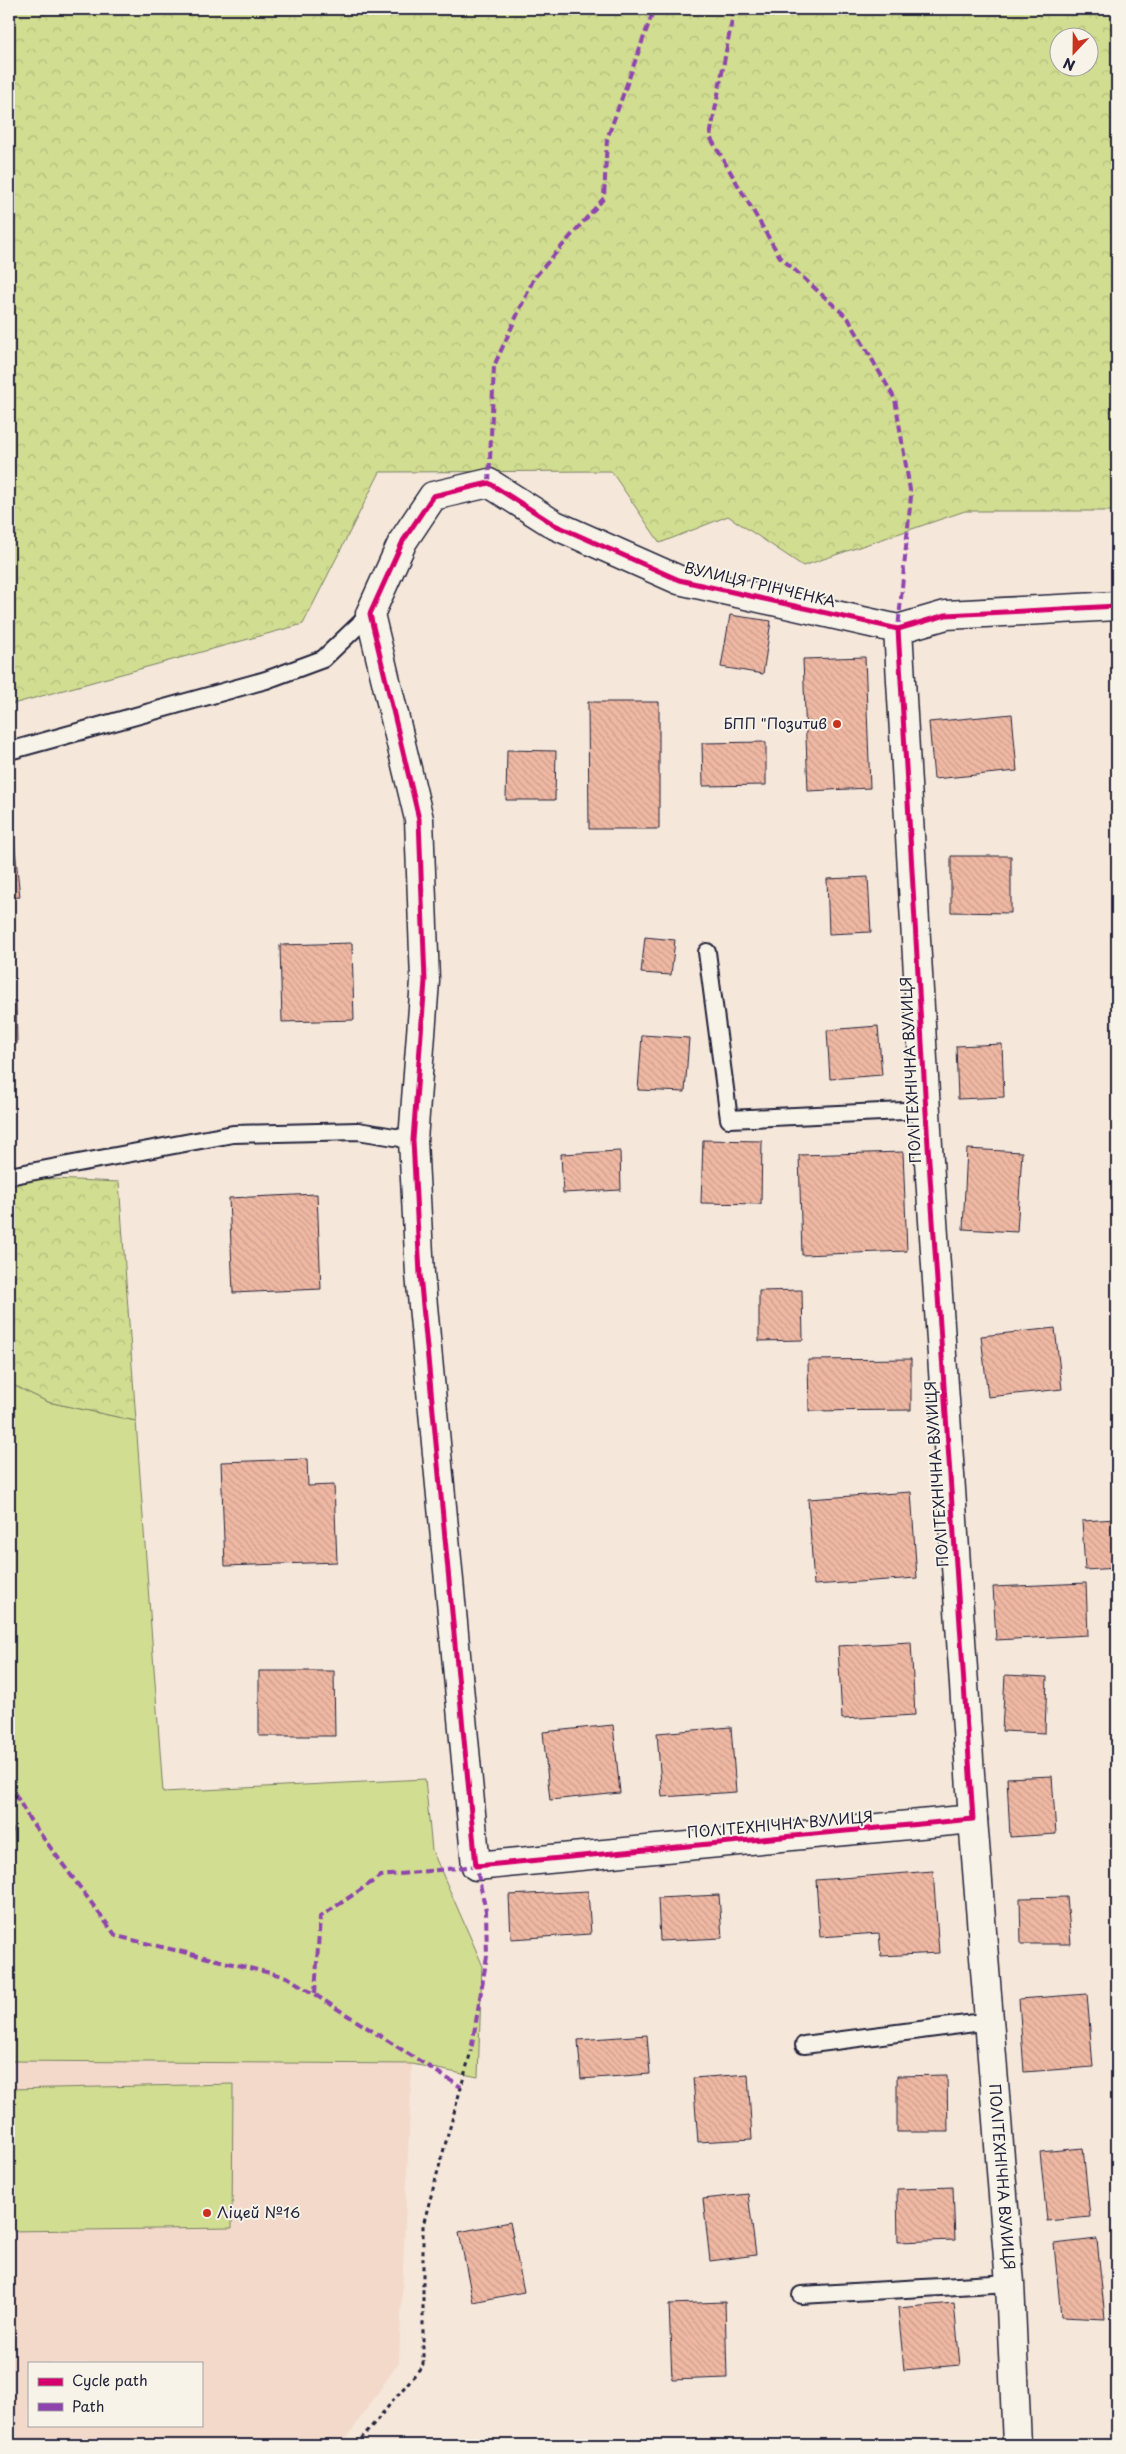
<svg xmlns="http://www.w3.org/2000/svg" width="1126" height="2454" font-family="'Playpen Sans',sans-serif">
<defs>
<pattern id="forest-crowns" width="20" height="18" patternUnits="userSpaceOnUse" patternTransform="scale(1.25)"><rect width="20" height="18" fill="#d1dd90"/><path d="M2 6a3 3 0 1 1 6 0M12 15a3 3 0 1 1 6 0" fill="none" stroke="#b3bd7d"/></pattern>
<pattern id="building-back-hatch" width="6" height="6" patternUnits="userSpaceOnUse" patternTransform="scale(1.25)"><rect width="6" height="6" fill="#efb8a3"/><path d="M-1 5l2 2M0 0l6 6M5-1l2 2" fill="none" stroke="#cd9e8d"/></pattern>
</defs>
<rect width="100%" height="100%" fill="#f5e7da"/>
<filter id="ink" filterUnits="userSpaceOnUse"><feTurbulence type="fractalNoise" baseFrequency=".02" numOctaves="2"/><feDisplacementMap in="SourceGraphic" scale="10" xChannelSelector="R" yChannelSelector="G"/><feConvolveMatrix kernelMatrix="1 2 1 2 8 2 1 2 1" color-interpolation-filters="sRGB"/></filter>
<g filter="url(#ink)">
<path fill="#f3d9ca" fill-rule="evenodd" d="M 9,2061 L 412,2064 L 399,2362 L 342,2445 L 9,2445 ZM 29,2363 L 201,2363 L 201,2425 L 29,2425 Z"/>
<g fill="#d1dd90" stroke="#7a8066">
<path d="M 9,1383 L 48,1402 L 136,1421 L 163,1792 L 425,1779 L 432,1850 L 482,1964 L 478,2077 L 412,2064 L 9,2061 L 9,1843 L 14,1829 L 9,1826 Z"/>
<path d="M 233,2084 L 232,2228 L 9,2231 L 9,2089 Z"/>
</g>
<g fill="url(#forest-crowns)" stroke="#7a8066" fill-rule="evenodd">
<path d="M 9,9 L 1117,9 L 1117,511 L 965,511 L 803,566 L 728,516 L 660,543 L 611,471 L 380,472 L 303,624 L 9,705 ZM 1058,38 L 1088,38 L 1088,68 L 1058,68 Z"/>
<path d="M 9,1177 L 119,1182 L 136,1421 L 48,1402 L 9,1383 Z"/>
</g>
<g fill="url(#building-back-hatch)" stroke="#22223b">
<path d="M 730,615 L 771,621 L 763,674 L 721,667 Z"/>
<path d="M 865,657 L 870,788 L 808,791 L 803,659 Z"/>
<path d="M 588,702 L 659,702 L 659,829 L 589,829 Z"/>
<path d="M 1012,714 L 1017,771 L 934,779 L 929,722 Z"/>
<path d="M 766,742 L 766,785 L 703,786 L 702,743 Z"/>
<path d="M 507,750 L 556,751 L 555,800 L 506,800 Z"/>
<path d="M 14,839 L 20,897 L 9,898 L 9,840 Z"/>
<path d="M 951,856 L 1011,856 L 1011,913 L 951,912 Z"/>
<path d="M 868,877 L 871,932 L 829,934 L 827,879 Z"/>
<path d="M 645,937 L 675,940 L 671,975 L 641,973 Z"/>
<path d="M 352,943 L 354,1020 L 282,1022 L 280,945 Z"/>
<path d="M 9,1001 L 16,1001 L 17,1044 L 9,1045 Z"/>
<path d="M 878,1026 L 882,1075 L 830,1079 L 827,1030 Z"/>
<path d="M 642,1035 L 689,1038 L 685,1092 L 638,1090 Z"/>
<path d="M 1002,1044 L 1004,1097 L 958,1099 L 956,1046 Z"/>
<path d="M 703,1140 L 762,1141 L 761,1204 L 701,1203 Z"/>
<path d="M 967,1149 L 1022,1152 L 1017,1232 L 963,1229 Z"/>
<path d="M 620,1151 L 621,1190 L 563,1193 L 561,1154 Z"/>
<path d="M 903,1152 L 907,1251 L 802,1255 L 799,1155 Z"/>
<path d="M 317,1194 L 321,1289 L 233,1293 L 229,1198 Z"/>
<path d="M 802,1290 L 803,1340 L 759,1341 L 759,1291 Z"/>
<path d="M 1055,1328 L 1062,1389 L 988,1397 L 981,1336 Z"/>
<path d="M 911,1359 L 911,1410 L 809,1411 L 808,1360 Z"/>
<path d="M 307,1459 L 308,1486 L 334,1485 L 337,1562 L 225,1566 L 221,1462 Z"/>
<path d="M 911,1492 L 917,1578 L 814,1585 L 808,1499 Z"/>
<path d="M 1117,1519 L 1117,1568 L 1085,1570 L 1082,1521 Z"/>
<path d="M 1086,1583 L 1088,1635 L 996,1640 L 993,1587 Z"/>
<path d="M 911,1642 L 915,1715 L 842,1719 L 838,1646 Z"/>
<path d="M 259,1671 L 334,1671 L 335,1736 L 259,1736 Z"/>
<path d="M 1005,1675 L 1047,1677 L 1045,1733 L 1002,1731 Z"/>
<path d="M 613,1725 L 620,1793 L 550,1800 L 543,1732 Z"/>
<path d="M 731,1727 L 736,1792 L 662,1797 L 657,1733 Z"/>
<path d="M 1052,1776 L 1056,1834 L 1010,1837 L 1007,1778 Z"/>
<path d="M 933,1871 L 939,1953 L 881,1956 L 879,1933 L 820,1937 L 816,1880 Z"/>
<path d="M 588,1891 L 591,1934 L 511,1939 L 509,1895 Z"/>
<path d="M 719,1895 L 722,1938 L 660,1941 L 658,1898 Z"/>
<path d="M 1067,1897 L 1071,1944 L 1021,1944 L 1020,1898 Z"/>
<path d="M 1087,1994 L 1093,2067 L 1024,2072 L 1019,1999 Z"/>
<path d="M 647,2035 L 650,2074 L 581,2079 L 578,2040 Z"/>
<path d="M 748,2074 L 752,2139 L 698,2142 L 693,2078 Z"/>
<path d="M 947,2075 L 948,2132 L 897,2132 L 897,2076 Z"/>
<path d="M 1083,2148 L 1090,2217 L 1047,2221 L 1040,2152 Z"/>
<path d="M 953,2187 L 955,2240 L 898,2242 L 897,2189 Z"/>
<path d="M 748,2194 L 756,2255 L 710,2261 L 703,2199 Z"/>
<path d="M 510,2222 L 524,2292 L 473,2302 L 459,2232 Z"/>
<path d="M 1097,2239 L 1105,2319 L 1061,2317 L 1054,2244 Z"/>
<path d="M 725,2302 L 727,2378 L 672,2380 L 669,2304 Z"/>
<path d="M 954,2303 L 960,2365 L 904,2370 L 898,2308 Z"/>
</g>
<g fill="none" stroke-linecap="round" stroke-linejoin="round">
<defs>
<g id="service">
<path d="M 9,751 L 266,680 L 323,659 L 370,614"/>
<path d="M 707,952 L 729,1119 L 926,1110"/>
<path d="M 9,1176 L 233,1134 L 358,1131 L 413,1140"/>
<path d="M 804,2045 L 990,2021"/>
<path d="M 801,2295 L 1010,2283"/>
</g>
<g id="minor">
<path d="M 898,629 L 928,1146 L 973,1819 L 476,1866 L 420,1274 L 413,1140 L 425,981 L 419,819 L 370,614 L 403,541 L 433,496 L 489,483 L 555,525 L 679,580 L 898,629 L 946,615 L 1117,606"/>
<path id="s1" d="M 973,1819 L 1010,2283 L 1017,2445"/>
</g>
</defs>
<use href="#service" stroke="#22223b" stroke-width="20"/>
<use href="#minor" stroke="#22223b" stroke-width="31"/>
<path stroke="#22223b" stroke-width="3" stroke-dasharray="4 4" stroke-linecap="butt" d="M 356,2445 L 423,2365 L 423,2225 L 471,2051"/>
<use href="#service" stroke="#f7f3e8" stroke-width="16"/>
<use href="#minor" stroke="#f7f3e8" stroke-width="28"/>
<g stroke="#8e44ad" stroke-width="4" stroke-dasharray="8 4" stroke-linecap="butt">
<path d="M 734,9 L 710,137 L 780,257 L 848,318 L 895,399 L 911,496 L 898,629"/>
<path d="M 489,483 L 494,366 L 534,278 L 604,198 L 607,139 L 654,9"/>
<path d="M 9,1783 L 30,1820 L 116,1936 L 287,1977 L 461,2087"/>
<path d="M 315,1993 L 320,1917 L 381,1876 L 476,1866 L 486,1911 L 487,1956 L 471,2051"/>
</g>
<defs>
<path id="cycleway" d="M 898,629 L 928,1146 L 973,1819 L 476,1866 L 420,1274 L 413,1140 L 425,981 L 419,819 L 370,614 L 403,541 L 433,496 L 489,483 L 555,525 L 679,580 L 898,629 L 946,615 L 1117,606"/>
</defs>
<use href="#cycleway" stroke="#f7f3e8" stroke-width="8"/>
<use href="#cycleway" stroke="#d6006c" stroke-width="5"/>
</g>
</g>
<g fill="#c8321e" stroke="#f7f3e8" stroke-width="2">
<circle cx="837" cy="724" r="5"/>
<circle cx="207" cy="2213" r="5"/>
</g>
<g text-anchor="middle" stroke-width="4" stroke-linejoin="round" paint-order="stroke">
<g font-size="15" fill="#22223b" stroke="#f7f3e8">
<text transform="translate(760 585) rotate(13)" y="5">ВУЛИЦЯ ГРІНЧЕНКА</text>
<text transform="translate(911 1070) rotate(-93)" y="5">ПОЛІТЕХНІЧНА ВУЛИЦЯ</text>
<text transform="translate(937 1474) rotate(-94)" y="5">ПОЛІТЕХНІЧНА ВУЛИЦЯ</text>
<text transform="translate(780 1825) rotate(-5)" y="5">ПОЛІТЕХНІЧНА ВУЛИЦЯ</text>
<text dy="5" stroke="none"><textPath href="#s1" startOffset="359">ПОЛІТЕХНІЧНА ВУЛИЦЯ</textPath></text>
</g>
<g font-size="15" fill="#22223b" stroke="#f7f3e8" text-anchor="end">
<text x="827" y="729">БПП "Позитив</text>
<text x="217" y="2218" text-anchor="start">Ліцей №16</text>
</g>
</g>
<rect width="1126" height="2454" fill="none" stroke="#f7f3e8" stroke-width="30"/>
<rect x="15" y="15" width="1096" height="2424" fill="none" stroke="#22223b" stroke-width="2" filter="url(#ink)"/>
<rect x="28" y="2362" width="175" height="65" fill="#f7f3e8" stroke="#a29fa3"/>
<rect x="38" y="2378" width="25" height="8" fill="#d6006c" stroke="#a29fa3"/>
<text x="72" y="2386" font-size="15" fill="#22223b">Cycle path</text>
<rect x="38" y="2403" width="25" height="8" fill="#8e44ad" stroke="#a29fa3"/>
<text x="72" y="2412" font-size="15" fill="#22223b">Path</text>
<g transform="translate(1074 52) rotate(202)"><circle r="24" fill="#f7f3e8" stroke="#a29fa3"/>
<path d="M0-4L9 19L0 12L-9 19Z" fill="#c8321e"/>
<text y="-8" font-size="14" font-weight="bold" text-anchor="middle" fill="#22223b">N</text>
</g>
</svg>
